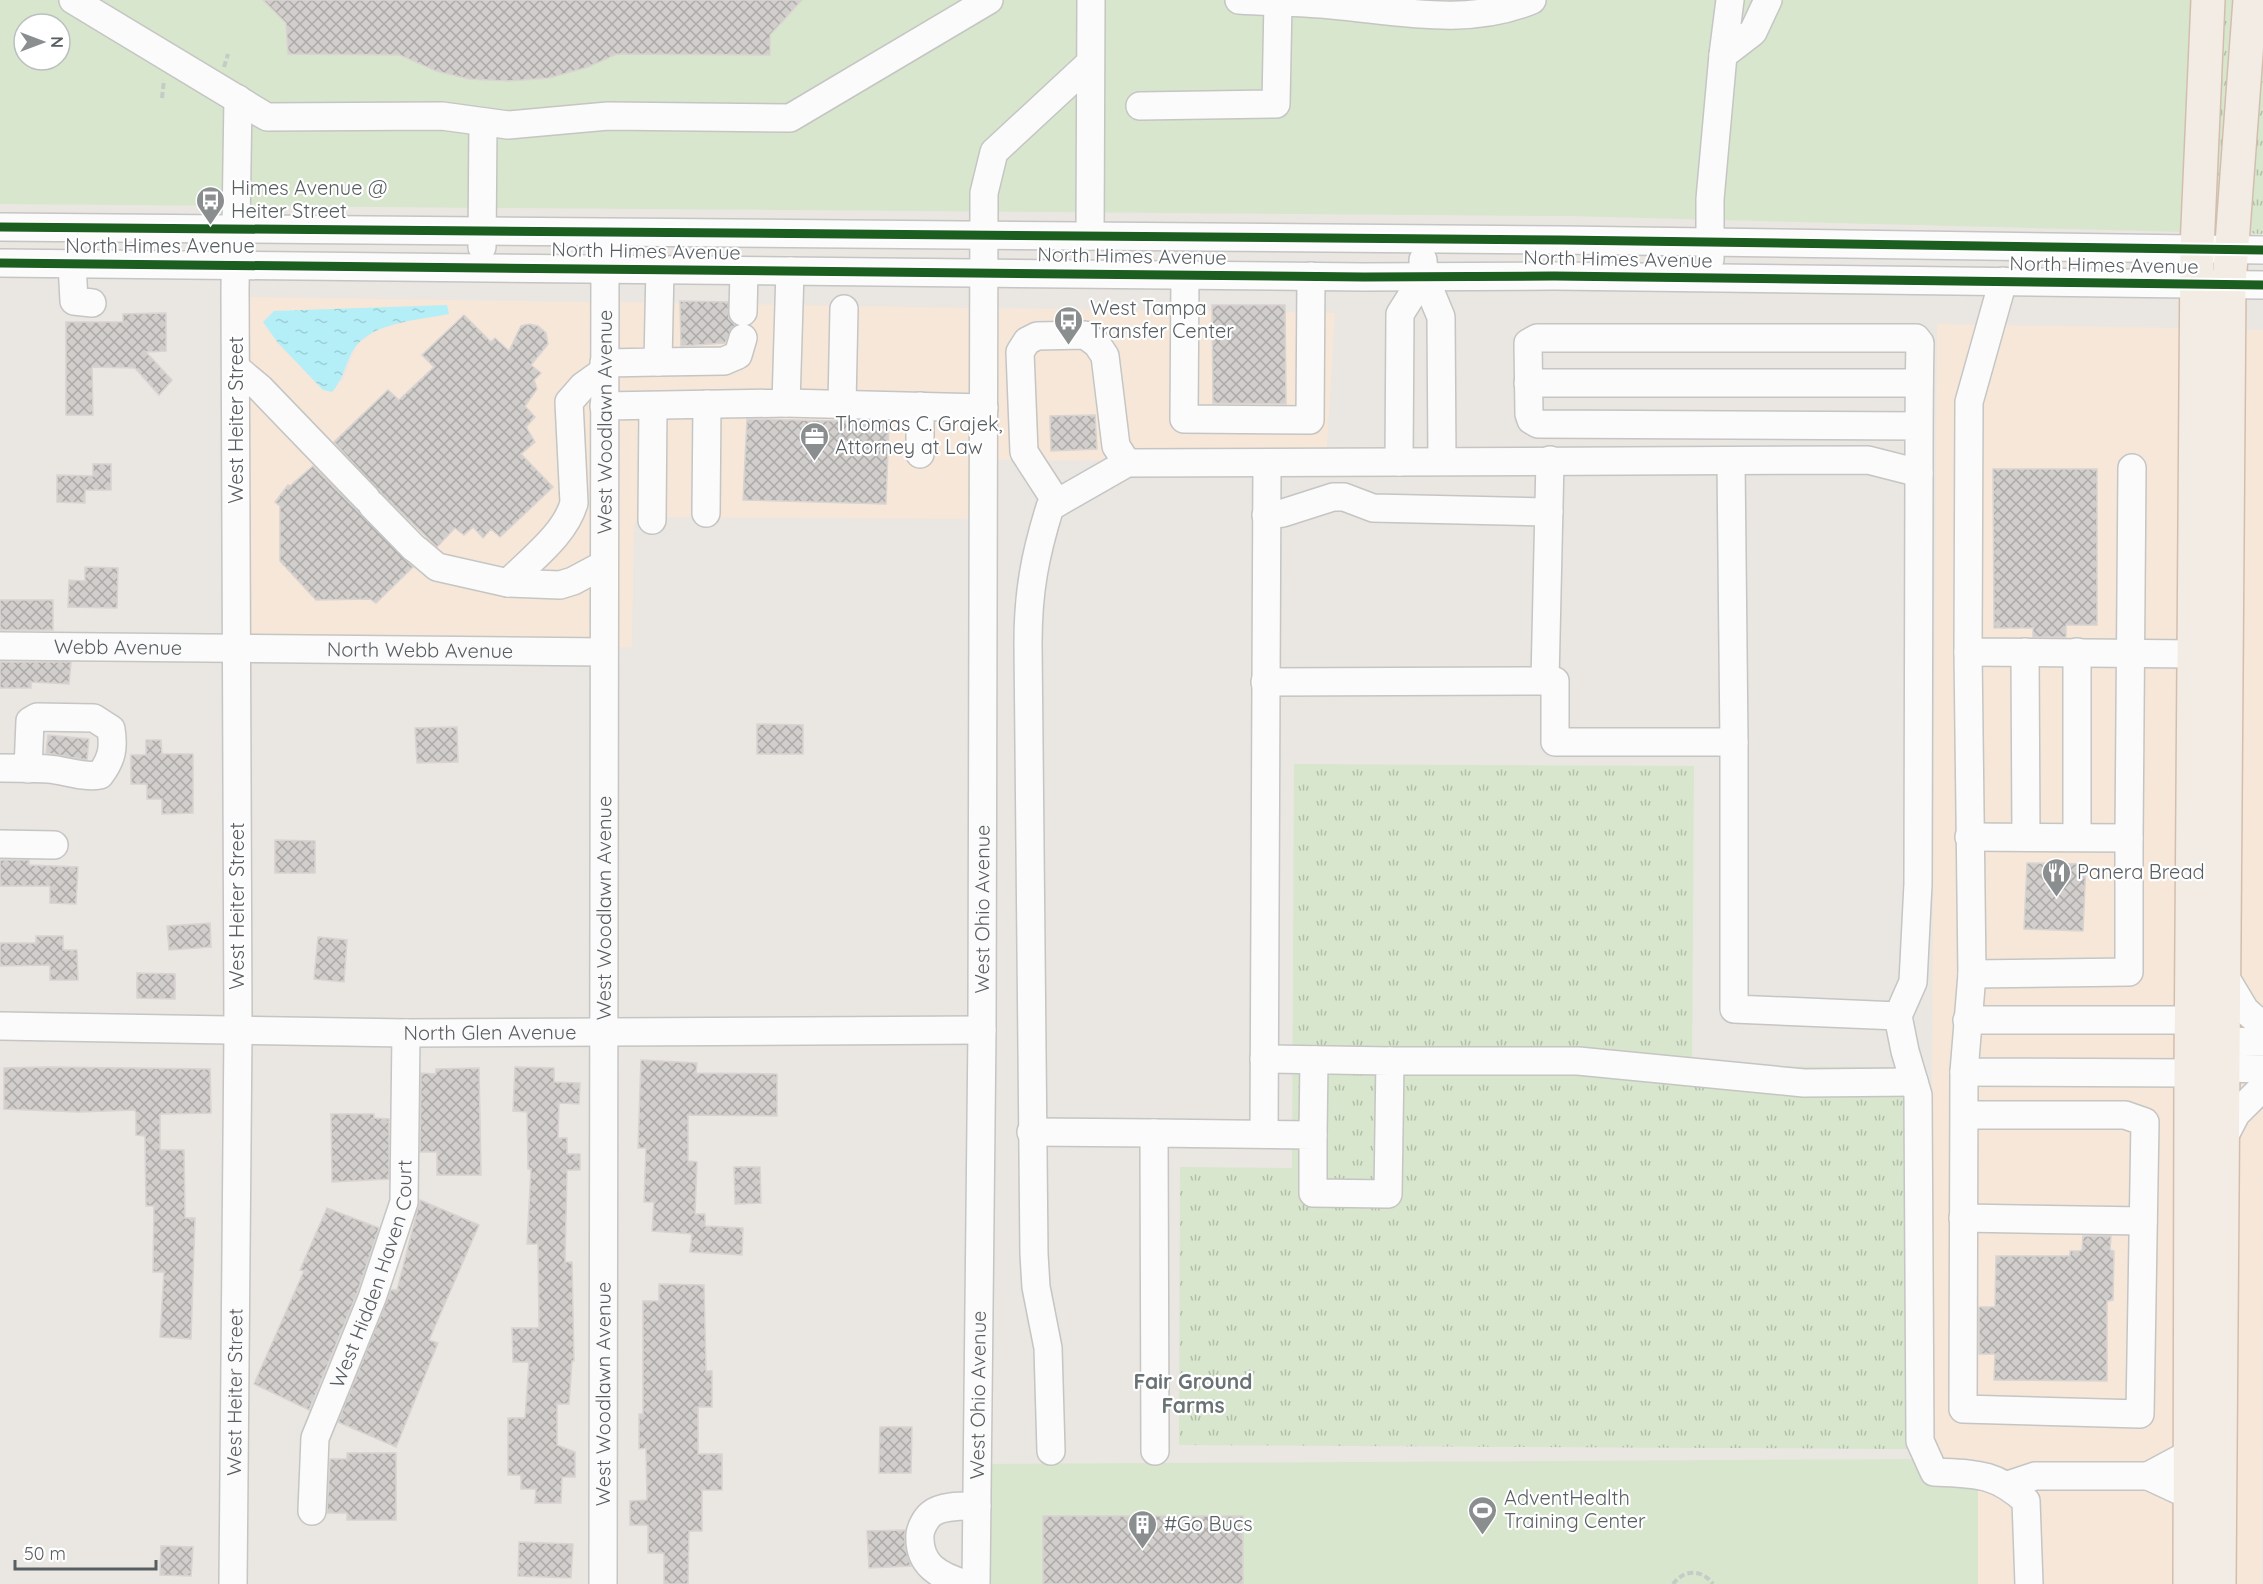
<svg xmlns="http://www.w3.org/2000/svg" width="2263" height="1584" font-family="Quicksand,sans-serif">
<defs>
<pattern id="grass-tufts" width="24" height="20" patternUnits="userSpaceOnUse" patternTransform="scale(1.5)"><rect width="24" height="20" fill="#d7e6cc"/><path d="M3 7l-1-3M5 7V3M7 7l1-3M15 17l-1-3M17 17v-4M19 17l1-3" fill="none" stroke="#b1bea9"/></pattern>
<pattern id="water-ripples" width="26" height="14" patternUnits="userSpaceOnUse" patternTransform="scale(1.5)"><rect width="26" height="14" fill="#b4eef6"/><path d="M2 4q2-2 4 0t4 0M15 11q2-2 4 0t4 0" fill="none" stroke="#9dced5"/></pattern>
<pattern id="building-cross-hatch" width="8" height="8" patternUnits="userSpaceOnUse" patternTransform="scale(1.5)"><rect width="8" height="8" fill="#d1cecc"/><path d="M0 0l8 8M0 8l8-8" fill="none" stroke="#acaaa9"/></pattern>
</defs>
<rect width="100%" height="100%" fill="#eae6e2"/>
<g fill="#f6e7d9" fill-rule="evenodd">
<path d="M 246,297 L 594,302 L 593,642 L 247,638 ZM 274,311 L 405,322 L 377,330 L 356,346 L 342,382 Z"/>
<path d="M 616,302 L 973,308 L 973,519 L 640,517 L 634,524 L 632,647 L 615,647 Z"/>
<path d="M 995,308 L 1335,313 L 1326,462 L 995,460 Z"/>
<path d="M 1937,324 L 2186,328 L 2180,1584 L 1978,1584 L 1978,1486 L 1929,1486 Z"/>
<path d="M 2240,329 L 2263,330 L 2263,1013 L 2235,973 Z"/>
<path d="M 2263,1100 L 2262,1584 L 2230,1584 L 2234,1139 Z"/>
</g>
<g fill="url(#grass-tufts)">
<path d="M 2219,0 L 2239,0 L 2221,233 L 2209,233 Z"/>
<path d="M 2263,0 L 2263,234 L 2243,233 Z"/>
<path d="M 1294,764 L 1694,766 L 1692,1066 L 1895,1067 L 1909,1099 L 1908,1449 L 1179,1445 L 1180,1167 L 1292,1168 Z"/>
</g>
<g fill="#d7e6cc" fill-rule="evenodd">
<path d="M 0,0 L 2197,0 L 2187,232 L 1570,216 L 0,204 ZM 24,24 L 60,24 L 60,60 L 24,60 Z"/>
<path d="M 1930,1459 L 1930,1486 L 1978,1485 L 1978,1584 L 987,1584 L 989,1464 Z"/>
</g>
<path fill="url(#water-ripples)" d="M 447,305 L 449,314 C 421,320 376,321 356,346 C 345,360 345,378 332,392 L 323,390 L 278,343 L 263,322 L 274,311 Z"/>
<g fill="url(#building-cross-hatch)" stroke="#d9d4d1" stroke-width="1.5">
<path d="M 263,0 L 802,0 L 770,35 L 770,55 L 617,54 L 588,67 L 549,78 L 509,81 L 469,79 L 436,71 L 400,55 L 288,54 L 286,23 Z"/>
<path d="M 680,301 L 728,302 L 729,319 L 735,325 L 725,343 L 681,346 Z"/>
<path d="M 1212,305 L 1285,305 L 1286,404 L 1213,403 Z"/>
<path d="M 166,313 L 166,351 L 146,352 L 172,380 L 159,395 L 135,368 L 92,367 L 93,415 L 66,415 L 66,322 L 123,322 L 123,314 Z"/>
<path d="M 464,315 L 491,342 L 495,338 L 509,351 L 521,326 L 529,324 L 538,326 L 546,333 L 548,344 L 531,365 L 541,373 L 534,380 L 537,389 L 525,406 L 535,417 L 526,427 L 535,442 L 521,454 L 553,487 L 500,537 L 491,529 L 483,538 L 473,527 L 464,535 L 455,528 L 437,547 L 380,492 L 334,442 L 388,390 L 399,400 L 434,367 L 422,355 Z"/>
<path d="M 1095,415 L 1097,449 L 1051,451 L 1050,416 Z"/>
<path d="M 747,419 L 889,422 L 886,504 L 743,500 Z"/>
<path d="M 93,464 L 111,464 L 111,490 L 85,490 L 85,503 L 57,502 L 57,475 L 93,476 Z"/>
<path d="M 313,466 L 413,567 L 376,603 L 370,599 L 316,600 L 280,561 L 280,506 L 275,502 L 288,485 L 290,486 Z"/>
<path d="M 1993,469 L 2097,469 L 2097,625 L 2066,625 L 2066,637 L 2033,637 L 2033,628 L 1994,628 Z"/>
<path d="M 85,567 L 118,568 L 117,608 L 68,607 L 69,580 L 85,581 Z"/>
<rect x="0" y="600" width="53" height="30"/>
<path d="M 0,662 L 71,662 L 69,684 L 31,682 L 31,688 L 0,688 Z"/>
<path d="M 757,724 L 803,725 L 803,754 L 757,754 Z"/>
<path d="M 457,727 L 458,762 L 417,763 L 415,728 Z"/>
<path d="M 48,735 L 89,739 L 87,760 L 46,753 Z"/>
<path d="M 146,740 L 161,740 L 162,754 L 193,754 L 193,813 L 162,814 L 162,799 L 147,799 L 147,784 L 131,784 L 131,755 L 146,755 Z"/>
<path d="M 275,840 L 315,841 L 315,873 L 275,873 Z"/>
<path d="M 0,860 L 29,860 L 29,865 L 78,867 L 76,904 L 50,903 L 50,886 L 0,886 Z"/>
<path d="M 2027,863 L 2086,864 L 2083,931 L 2024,929 Z"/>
<path d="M 210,923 L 211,947 L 169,950 L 167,926 Z"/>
<path d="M 36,936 L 63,936 L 63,950 L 77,950 L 78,980 L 50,980 L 50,965 L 0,966 L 0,943 L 36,943 Z"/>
<path d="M 318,937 L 347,940 L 344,982 L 314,979 Z"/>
<path d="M 137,973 L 175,974 L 175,999 L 137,998 Z"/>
<path d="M 641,1060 L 697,1063 L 696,1073 L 777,1074 L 777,1116 L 688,1115 L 688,1161 L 697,1162 L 695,1214 L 705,1214 L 705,1226 L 743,1228 L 742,1255 L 690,1252 L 692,1234 L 652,1231 L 654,1202 L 644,1202 L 646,1148 L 638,1148 Z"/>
<path d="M 47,1067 L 210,1069 L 211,1113 L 160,1114 L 160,1150 L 184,1150 L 185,1218 L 195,1218 L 191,1339 L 160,1337 L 164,1272 L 153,1272 L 154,1206 L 146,1206 L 145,1136 L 136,1135 L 136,1112 L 134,1110 L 79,1112 L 4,1109 L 4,1068 Z"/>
<path d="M 515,1067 L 554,1068 L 554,1082 L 580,1083 L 579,1104 L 559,1103 L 558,1138 L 567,1138 L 567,1154 L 580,1154 L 580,1170 L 567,1170 L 565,1262 L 572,1262 L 574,1361 L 572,1361 L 569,1404 L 557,1404 L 557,1445 L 575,1452 L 575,1477 L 562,1477 L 561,1503 L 535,1503 L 536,1489 L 521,1489 L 521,1475 L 508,1475 L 508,1418 L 525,1418 L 529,1362 L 513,1362 L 512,1328 L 539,1328 L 538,1244 L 527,1244 L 531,1169 L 528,1169 L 527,1112 L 513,1111 Z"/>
<path d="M 479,1068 L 481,1175 L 437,1175 L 437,1152 L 420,1152 L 421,1073 L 436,1074 L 436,1069 Z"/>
<path d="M 331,1114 L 374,1114 L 374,1118 L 389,1119 L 389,1179 L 332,1182 Z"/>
<path d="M 734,1167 L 760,1167 L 761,1203 L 735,1204 Z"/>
<path d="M 420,1200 L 479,1225 L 429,1340 L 438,1343 L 396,1447 L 338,1422 L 391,1290 L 397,1290 Z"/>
<path d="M 327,1208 L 379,1228 L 357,1293 L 309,1410 L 254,1384 L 304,1271 L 300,1270 Z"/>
<path d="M 2083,1236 L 2111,1236 L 2110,1250 L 2114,1251 L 2113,1300 L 2107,1301 L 2107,1381 L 1994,1380 L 1995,1354 L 1979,1354 L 1979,1307 L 1995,1307 L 1996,1256 L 2070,1256 L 2070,1251 L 2082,1251 Z"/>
<path d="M 659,1284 L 704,1285 L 706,1371 L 712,1371 L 712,1407 L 698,1407 L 698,1454 L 722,1454 L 722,1490 L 702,1490 L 702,1531 L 689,1531 L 688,1584 L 664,1584 L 664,1553 L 648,1553 L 648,1525 L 630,1525 L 630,1501 L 647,1500 L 646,1448 L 639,1449 L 639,1414 L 643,1414 L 643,1301 L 659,1301 Z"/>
<path d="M 880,1427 L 912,1427 L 911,1473 L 879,1473 Z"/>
<path d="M 347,1453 L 396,1453 L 396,1520 L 347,1520 L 347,1513 L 327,1513 L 330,1459 L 347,1459 Z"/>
<rect x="1043" y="1516" width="200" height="68"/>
<path d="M 905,1530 L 905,1548 L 911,1566 L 869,1568 L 867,1531 Z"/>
<path d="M 519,1542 L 573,1544 L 571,1578 L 518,1576 Z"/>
<path d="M 161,1546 L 193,1547 L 191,1576 L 160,1575 Z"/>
</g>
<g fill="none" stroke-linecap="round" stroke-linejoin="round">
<defs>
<g id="minor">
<path d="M 73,0 L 267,117 L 442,116 L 508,125 L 608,116 L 790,118 L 989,0"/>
<path d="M 1239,0 C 1270,2 1301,2 1332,5 C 1399,11 1468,27 1532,0"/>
<path d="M 1730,0 L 1723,55 L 1753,32 L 1768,0"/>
<path d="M 1140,106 L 1276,104 L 1278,2"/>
<path d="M 0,227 L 1561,240 L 2263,250"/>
<path d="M 1090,236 L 1091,0"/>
<path d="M 482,247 L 483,122"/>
<path d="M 1710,259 L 1710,199 L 1723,55"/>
<path d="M 1423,260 L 1424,276 L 1441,317 L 1442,461"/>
<path d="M 0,263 L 1364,277 L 1554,276 L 2263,285"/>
<path d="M 72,263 L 74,301 L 92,303"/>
<path d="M 1185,275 L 1184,419 L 1310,420 L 1311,276"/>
<path d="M 2003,281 L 1969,402 L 1968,652 L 2195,654"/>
<path d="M 743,312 L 744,271"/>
<path d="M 658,362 L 724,361 L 738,355 L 743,338"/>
<path d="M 604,363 L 658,362 L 660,268"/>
<path d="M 236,368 L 260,388 L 366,498"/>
<path d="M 1528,383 L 1919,383"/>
<path d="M 786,403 L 984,408"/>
<path d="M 842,404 L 844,309"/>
<path d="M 604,406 L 786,403 L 790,271"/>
<path d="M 920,454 L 920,406"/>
<path d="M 1399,462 L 1400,314 L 1424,276"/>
<path d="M 1731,462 L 1734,742"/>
<path d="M 1919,473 C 1919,430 1919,386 1920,343 L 1916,338 L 1537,338 L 1528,343 L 1529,414 L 1531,420 L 1538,424 L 1919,426"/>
<path d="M 1057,503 L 1024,452 L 1020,352 L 1027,341 L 1037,336 L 1085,335 L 1097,344 L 1105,356 L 1116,446 L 1127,463"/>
<path d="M 372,505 L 414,548"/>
<path d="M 706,513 L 707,404"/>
<path d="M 1266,515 L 1283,513 L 1333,497 L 1344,497 L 1373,508 L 1549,512"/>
<path d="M 652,520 L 653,406"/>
<path d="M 417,550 L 437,567 L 508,583 L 560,585 L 573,581 L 603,565"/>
<path d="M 508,583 C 530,560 565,535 574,503 L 569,402 L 583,386 L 604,371"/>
<path id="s1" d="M 0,646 L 604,652"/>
<path d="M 1968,652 L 1972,974 L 1964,1072 L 2191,1073 L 2224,1068 L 2263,1069"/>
<path d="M 2025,652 L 2026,837"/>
<path d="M 2077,652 L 2077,837"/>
<path d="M 1545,681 L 1550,460"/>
<path d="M 1265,682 L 1555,681 L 1555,742 L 1734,742 L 1734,1009 L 1898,1016"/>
<path d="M 0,768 C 16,768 32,768 48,769 C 65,770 82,778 100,775 C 112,759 114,748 111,729 L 94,718 L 37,717 L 30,721 L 28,769"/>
<path d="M 1969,837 L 2129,838 L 2132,468"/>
<path d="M 0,844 L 54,845"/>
<path d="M 1972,974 L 2129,972 L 2129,838"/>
<path d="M 2224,975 L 2245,1010 L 2263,1026"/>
<path d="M 1967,1020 L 2191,1020 L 2224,1041 L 2263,1042"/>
<path id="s2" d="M 0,1026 L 406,1033 L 982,1030"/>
<path d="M 1390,1061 L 1578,1061 L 1804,1083 L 1914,1082"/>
<path d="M 1964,1115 L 2125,1115 L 2145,1122 L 2140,1414 L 1963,1409 C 1963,1297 1964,1185 1964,1072"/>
<path d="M 1031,1132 L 1154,1133"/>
<path d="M 1264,1134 L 1267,464"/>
<path d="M 1313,1135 L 1314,1060"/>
<path d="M 2224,1137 L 2236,1114 L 2263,1087"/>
<path d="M 1963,1218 L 2143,1221"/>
<path d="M 1051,1451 L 1048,1348 L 1036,1287 L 1034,1254 L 1028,643 C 1028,592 1035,555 1050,507 L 1127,463 L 1868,460 L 1919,473 L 1918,884 L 1913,982 L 1898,1016 L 1905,1051 L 1918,1095 L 1920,1441 L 1934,1472 C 1974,1474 1995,1472 2026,1501 L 2029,1584"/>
<path d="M 1155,1451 L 1154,1133 L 1313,1135 L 1313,1193 L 1388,1194 L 1390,1061 L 1264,1059"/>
<path d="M 2191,1453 L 2148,1476 L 2191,1496"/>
<path d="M 2008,1485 L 2035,1476 L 2148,1476"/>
<path id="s3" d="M 312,1511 L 315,1438 L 372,1298 L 404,1202 L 406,1033"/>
<path id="s4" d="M 233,1584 L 238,1031 L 235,290 L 238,99"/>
<path id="s5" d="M 603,1584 L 605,250"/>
<path d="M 966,1584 C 939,1576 918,1565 920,1534 C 921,1528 925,1519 931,1514 C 942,1505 964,1506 977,1506"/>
<path id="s6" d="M 976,1584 L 982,1030 L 984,193 L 994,152 L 1090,63"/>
</g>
<g id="major">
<path d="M 2190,1584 L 2191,1073 L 2197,249 L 2208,0"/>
<path d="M 2219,1584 L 2229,284 L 2250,0"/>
</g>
</defs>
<use href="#minor" stroke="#c5c5c4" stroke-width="30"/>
<use href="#major" stroke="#d3beae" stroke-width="36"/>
<g stroke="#c5ccc5" stroke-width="4" stroke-dasharray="6 3" stroke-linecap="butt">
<path d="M 224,67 L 228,54"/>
<path d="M 162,98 L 164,80"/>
<path d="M 1673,1584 C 1684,1569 1702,1569 1713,1584"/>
</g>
<use href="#minor" stroke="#fcfbfb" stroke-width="27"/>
<use href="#major" stroke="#f2ece5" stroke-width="33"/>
<defs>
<g id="cycleway">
<path d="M 0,227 L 1561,240 L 2263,250"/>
<path d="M 0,263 L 1364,277 L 1554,276 L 2263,285"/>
</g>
</defs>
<use href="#cycleway" stroke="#fff" stroke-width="13"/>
<use href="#cycleway" stroke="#1b5e20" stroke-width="9"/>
</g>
<defs>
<symbol id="bus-pin" viewBox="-11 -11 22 30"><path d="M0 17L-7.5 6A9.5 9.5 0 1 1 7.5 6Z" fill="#8b8e8f" stroke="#fff"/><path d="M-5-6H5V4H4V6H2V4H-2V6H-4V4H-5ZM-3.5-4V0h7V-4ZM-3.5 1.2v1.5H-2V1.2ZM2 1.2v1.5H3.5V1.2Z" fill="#fff"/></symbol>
<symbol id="office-pin" viewBox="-11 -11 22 30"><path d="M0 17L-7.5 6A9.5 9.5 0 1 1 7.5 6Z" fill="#8b8e8f" stroke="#fff"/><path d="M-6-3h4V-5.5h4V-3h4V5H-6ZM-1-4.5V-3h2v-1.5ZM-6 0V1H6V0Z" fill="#fff"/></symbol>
<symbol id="restaurant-pin" viewBox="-11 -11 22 30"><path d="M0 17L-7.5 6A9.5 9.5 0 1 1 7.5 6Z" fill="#8b8e8f" stroke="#fff"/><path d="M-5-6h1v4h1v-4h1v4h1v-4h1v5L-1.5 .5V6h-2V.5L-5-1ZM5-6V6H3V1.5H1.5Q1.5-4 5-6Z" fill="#fff"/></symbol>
<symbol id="stadium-pin" viewBox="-11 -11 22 30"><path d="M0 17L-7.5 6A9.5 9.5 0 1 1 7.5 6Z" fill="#8b8e8f" stroke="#fff"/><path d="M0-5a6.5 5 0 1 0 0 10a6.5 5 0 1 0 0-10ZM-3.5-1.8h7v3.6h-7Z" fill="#fff"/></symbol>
<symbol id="building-pin" viewBox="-11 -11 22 30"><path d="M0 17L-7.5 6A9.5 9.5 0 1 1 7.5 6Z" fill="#8b8e8f" stroke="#fff"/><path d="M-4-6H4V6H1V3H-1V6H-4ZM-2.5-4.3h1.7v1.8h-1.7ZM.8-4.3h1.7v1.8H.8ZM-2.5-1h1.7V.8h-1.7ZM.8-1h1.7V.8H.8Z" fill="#fff"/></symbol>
</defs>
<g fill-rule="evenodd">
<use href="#bus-pin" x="194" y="184" width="33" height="45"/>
<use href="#bus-pin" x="1052" y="304" width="33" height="45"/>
<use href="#office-pin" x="798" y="420" width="33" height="45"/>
<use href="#restaurant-pin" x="2040" y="856" width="33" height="45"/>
<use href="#stadium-pin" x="1466" y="1494" width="33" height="45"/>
<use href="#building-pin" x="1126" y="1508" width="33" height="45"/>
</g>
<g text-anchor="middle" stroke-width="4.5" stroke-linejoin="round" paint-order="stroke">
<g font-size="20" fill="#585f62" stroke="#fff" text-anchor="start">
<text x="231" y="195">Himes Avenue @<tspan x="231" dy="23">Heiter Street</tspan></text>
<text x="1090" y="315">West Tampa<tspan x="1090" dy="23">Transfer Center</tspan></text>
<text x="835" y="431">Thomas C. Grajek,<tspan x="835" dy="23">Attorney at Law</tspan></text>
<text x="2077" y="879">Panera Bread</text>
<text x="1504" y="1505">AdventHealth<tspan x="1504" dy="23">Training Center</tspan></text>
<text x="1164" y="1531">#Go Bucs</text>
</g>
<g font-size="20" fill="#585f62" stroke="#fff">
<text x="160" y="253">North Himes Avenue</text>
<text transform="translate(646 251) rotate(1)" y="7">North Himes Avenue</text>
<text transform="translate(1132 256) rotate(1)" y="7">North Himes Avenue</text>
<text transform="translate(1618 259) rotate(1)" y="7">North Himes Avenue</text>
<text transform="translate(2104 265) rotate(1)" y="7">North Himes Avenue</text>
<text transform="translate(236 420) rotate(-90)" y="7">West Heiter Street</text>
<text dy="7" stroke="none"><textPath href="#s5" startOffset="1162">West Woodlawn Avenue</textPath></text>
<text dy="7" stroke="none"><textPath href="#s1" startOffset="118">Webb Avenue</textPath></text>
<text dy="7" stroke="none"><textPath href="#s1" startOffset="420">North Webb Avenue</textPath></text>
<text transform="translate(237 906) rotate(-90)" y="7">West Heiter Street</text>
<text dy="7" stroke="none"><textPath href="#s5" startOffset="676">West Woodlawn Avenue</textPath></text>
<text dy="7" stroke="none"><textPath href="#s6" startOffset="675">West Ohio Avenue</textPath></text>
<text dy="7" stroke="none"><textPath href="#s2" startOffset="490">North Glen Avenue</textPath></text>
<text dy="7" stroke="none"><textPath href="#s3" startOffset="248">West Hidden Haven Court</textPath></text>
<text dy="7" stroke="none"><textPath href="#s4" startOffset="192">West Heiter Street</textPath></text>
<text dy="7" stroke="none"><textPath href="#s5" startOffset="190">West Woodlawn Avenue</textPath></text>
<text dy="7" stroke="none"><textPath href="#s6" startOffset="189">West Ohio Avenue</textPath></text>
</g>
<g font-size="21" font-weight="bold" fill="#697274" stroke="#fff">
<text x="1193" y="1389">Fair Ground<tspan x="1193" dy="24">Farms</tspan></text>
</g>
</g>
<g transform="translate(42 42) rotate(90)"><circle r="28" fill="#ffffff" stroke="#bcbfc0" stroke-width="1.5"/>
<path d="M0-4.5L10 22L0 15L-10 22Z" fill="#8b8e8f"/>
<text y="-9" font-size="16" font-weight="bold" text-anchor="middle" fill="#585f62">N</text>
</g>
<path d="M15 1560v9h141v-9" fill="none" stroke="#585f62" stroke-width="3"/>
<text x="24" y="1560" font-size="18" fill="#585f62" stroke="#ffffff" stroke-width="4.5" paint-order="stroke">50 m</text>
</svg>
